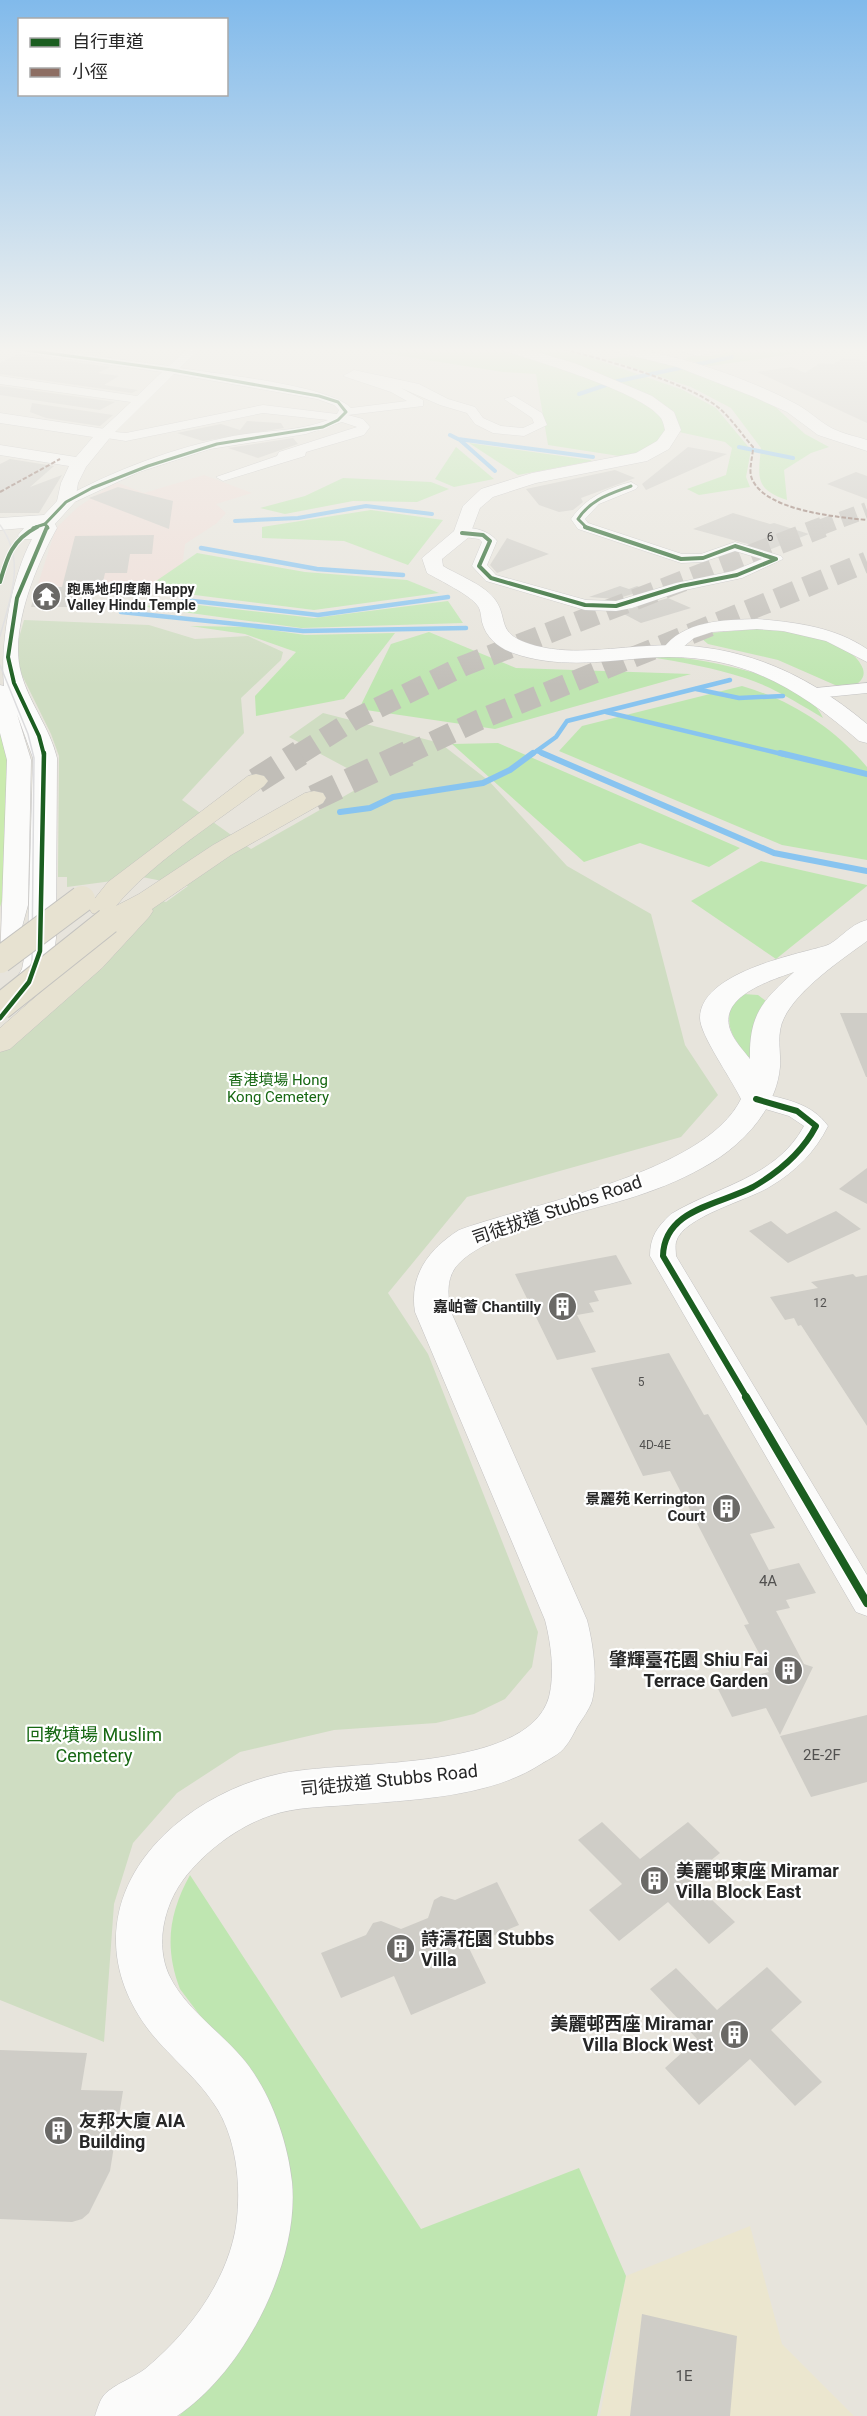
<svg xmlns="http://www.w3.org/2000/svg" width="867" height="2416" font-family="Roboto,'Noto Sans TC',sans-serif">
<rect width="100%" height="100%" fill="#e7e4dc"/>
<path fill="#ebe6cf" d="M 750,2226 L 782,2344 L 854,2416 L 600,2416 L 626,2276 Z"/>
<path fill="#eeddd7" d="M 204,475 L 252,493 L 216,504 L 226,513 L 217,523 L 185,544 L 180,585 L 37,587 L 56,528 L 78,507 L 116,482 L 144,493 Z"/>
<g fill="#bfe6b1">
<path d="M 351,348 L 500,348 L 514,352 C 543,362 643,393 660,411 C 668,419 665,431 663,441 L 638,454 L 619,456 L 548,445 L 536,374 L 503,372 Z"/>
<path d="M 515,348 L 552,348 L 589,357 L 683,390 L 716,408 L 751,450 L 746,477 L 750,487 L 699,495 L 687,489 L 726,475 L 732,448 L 725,442 L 679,432 L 669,410 L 547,357 Z"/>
<path d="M 799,348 L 834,348 L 710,366 L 685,359 L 691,356 L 711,356 L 742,349 Z"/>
<path d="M 641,355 L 678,366 L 771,403 L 805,434 L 829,447 L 811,453 L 784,470 L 787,500 C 755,489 758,478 761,448 L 731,408 L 691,387 L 607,359 Z"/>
<path d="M 469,443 L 590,460 L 592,461 L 518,475 Z"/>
<path d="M 456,447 L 494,479 L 454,487 L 435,479 Z"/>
<path d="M 343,478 L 431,482 L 449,489 L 417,502 L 353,501 L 285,514 L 260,508 L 305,496 Z"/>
<path d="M 371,510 L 443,520 L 408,565 L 344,541 L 262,538 L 262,527 Z"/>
<path d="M 197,553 L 305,572 L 407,580 L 439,593 L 314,610 L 187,594 L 156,581 Z"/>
<path d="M 448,601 L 463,623 L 301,628 L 139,606 L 189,604 L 314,618 Z"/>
<path d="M 190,626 L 251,627 L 305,635 L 395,633 L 344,699 L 256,716 L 255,696 L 296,652 L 245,634 Z"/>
<path d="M 756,629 C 782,630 854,639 863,669 C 865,676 862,680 856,685 L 835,685 L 778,660 L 708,644 L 701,638 L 710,633 Z"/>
<path d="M 429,632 L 516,668 L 691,674 L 495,729 L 359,709 L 391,644 Z"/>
<path d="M 669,656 C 710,661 805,676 823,718 C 798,703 773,687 745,678 C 714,668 682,662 650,657 Z"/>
<path d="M 742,686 C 791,700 834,728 867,767 L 867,860 L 782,845 L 559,751 L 582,726 Z"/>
<path d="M 498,743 L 740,848 L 709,867 L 640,843 L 584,862 L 452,744 Z"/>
<path d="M 761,861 L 867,885 L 867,886 L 776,959 L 691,901 Z"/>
<path d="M 743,994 L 758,995 L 766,1001 L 752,1032 L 752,1057 L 747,1057 C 732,1034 724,1028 733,1000 Z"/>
<path d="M 190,1875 L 421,2229 L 579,2168 L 626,2276 L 597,2416 L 179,2416 L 240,2350 L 272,2111 L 180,1989 C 164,1947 169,1913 190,1875 Z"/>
</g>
<path fill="#cfddc2" d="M 24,620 L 149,625 L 195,639 L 248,636 L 283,652 L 281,660 L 241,698 L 244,733 L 182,800 L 251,849 L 371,781 L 289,737 L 323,713 L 440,743 L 489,781 L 567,866 L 651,914 L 685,1045 L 718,1095 L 681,1137 L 467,1197 L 388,1293 L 428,1354 L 538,1632 L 532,1667 L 505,1699 L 474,1714 L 436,1723 L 334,1730 L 240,1752 L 177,1793 L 133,1843 L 114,1904 L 104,2042 L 0,2000 L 0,1048 L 159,900 L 166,902 L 188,886 L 142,877 L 67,887 L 67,877 L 58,877 L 59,756 L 51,734 L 19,669 L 17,645 Z"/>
<path fill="#caebae" d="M 0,703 L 10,755 L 3,898 L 0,907 Z"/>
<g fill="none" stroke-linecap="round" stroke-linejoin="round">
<g stroke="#88c4f0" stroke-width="4">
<path d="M 579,394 L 618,381 L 732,357"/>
<path d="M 450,435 L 458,439 L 593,457"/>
<path d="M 460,440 L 495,471"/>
<path d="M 739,447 L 793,458"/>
<path d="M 235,521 L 298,518 L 366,506 L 432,514"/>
</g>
<g stroke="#88c4f0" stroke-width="4.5">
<path d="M 201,548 L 317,569 L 403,575"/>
<path d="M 184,600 L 318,615 L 448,597"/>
<path d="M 121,612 L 303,631 L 466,628"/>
<path d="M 696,689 L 739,698 L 783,696"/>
<path d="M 606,712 L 786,755"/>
<path d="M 537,751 L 546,755"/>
<path d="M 531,755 L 556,737 L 567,721 L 730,680"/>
</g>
<g stroke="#88c4f0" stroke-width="6">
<path d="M 542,753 L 774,853 L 867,871"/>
<path d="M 780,753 L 867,774"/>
<path d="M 340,812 L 370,808 L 393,797 L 483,783 L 510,770 L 533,753"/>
</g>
</g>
<g fill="#cfcdc7">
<path d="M 51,348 L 113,348 L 99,354 Z"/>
<path d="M 18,354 L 110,367 L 98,373 L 119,376 L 104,385 L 138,390 L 132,393 L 0,374 L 0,363 Z"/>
<path d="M 844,358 L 867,361 L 867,423 L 757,372 L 792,367 L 805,373 L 820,363 L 833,364 Z"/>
<path d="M 0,386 L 115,402 L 100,410 L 0,395 Z"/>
<path d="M 32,403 L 113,415 L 100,426 L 46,418 L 30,412 Z"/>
<path d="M 247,421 L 281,423 L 284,428 L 203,441 L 177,433 L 221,424 L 240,430 Z"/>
<path d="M 293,438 L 298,444 L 258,458 L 228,448 Z"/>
<path d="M 688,447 L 727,454 L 646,490 L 642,484 Z"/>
<path d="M 10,459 L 54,466 L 30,487 L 62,475 L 39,513 L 0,513 L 0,464 Z"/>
<path d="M 615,470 L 635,478 L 581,498 L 583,502 L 573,510 L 559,512 L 539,505 L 526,489 Z"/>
<path d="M 856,472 L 867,476 L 867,499 L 827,484 Z"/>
<path d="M 118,487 L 173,501 L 169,529 L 89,498 Z"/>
<path d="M 733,513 L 770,524 L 774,523 L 809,534 L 769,550 L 693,529 Z"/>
<path d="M 154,535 L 152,554 L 130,554 L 127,573 L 105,573 L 102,586 L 63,587 L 78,587 L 72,607 L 31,607 L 37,587 L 62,587 L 75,536 Z"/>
<path d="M 507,538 L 549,554 L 497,573 L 490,565 Z"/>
<path d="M 620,586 L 629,589 L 637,586 L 646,590 L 616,599 L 589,597 Z"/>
<path d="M 668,598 L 691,608 L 641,623 L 620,612 Z"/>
<path d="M 840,1013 L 867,1013 L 867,1077 L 866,1077 Z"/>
<path d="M 867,1168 L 867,1204 L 839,1189 Z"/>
<path d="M 836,1211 L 861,1229 L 788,1263 L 749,1231 L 771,1221 L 787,1234 Z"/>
<path d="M 616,1255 L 632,1284 L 594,1291 L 599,1301 L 589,1303 L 594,1312 L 577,1315 L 596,1352 L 557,1360 L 515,1274 Z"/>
<path d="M 853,1274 L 856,1277 L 867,1275 L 867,1426 L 801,1325 L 798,1326 L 794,1318 L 785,1320 L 770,1297 L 818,1288 L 811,1282 Z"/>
<path d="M 669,1353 L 704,1415 L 708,1414 L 775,1528 L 750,1534 L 769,1570 L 799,1563 L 816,1593 L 786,1600 L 790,1608 L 776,1611 L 804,1664 L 813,1667 L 780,1735 L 766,1708 L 732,1717 L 716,1685 L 769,1672 L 744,1625 L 749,1624 L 670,1471 L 643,1476 L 591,1368 Z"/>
<path d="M 867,1715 L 867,1782 L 811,1797 L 780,1736 Z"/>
<path d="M 602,1822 L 640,1859 L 688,1822 L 720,1853 L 689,1878 L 735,1922 L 709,1944 L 668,1902 L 619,1941 L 589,1910 L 622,1884 L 578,1840 Z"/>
<path d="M 497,1882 L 519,1925 L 468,1946 L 486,1983 L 411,2015 L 394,1976 L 341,1998 L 321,1953 L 366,1935 L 373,1923 L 381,1921 L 401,1929 L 428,1918 L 434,1900 L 441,1896 L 455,1900 Z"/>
<path d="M 767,1967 L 802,2002 L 771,2030 L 822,2082 L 795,2106 L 750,2059 L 699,2105 L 665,2068 L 697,2039 L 650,1989 L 676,1968 L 717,2010 Z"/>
<path d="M 0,2050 L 87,2053 L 81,2090 L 123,2091 L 110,2171 L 89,2213 L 82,2219 L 72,2222 L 0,2219 Z"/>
<path d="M 642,2314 L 737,2336 L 730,2416 L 630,2416 Z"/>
</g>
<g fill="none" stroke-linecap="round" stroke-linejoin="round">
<path stroke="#c1beb8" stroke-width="16" stroke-dasharray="16 8" stroke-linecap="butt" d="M 819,528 L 867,510"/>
<g stroke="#c1beb8" stroke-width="21" stroke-dasharray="21 10" stroke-linecap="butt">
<path d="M 298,755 L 355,719 L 463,666 L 823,527"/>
<path d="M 405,755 L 479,720 L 867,562"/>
</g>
<g stroke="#c1beb8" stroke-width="26" stroke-dasharray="26 13" stroke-linecap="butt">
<path d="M 256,781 L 300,753"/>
<path d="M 314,798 L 409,753"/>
</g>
<defs>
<g id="minor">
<path d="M 5,348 L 35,348 L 169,366 L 188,348 L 200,348 L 180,368 C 216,374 329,385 351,408 L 407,401 L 391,392 L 343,376 L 354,370 L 419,384 L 448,399 L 475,407 L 483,418 L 501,426 L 523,428 L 534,423 L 532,418 L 504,399 L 514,396 L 542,413 L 547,425 L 524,436 L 493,433 L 475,424 L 467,413 L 440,405 L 401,388 L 423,400 L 423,406 L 348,415 L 363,419 L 370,427 L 364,435 L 306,452 L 305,456 L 223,481 L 216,477 L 277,456 L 279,452 L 357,427 L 342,422 L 306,434 L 210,449 L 139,472 L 66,506 L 61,505 L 61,499 C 115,470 172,448 233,436 C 264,430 298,432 328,420 L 263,413 L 126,441 L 100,437 L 100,431 L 131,402 L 0,384 L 0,376 L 137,396 L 162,372 L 11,351 ZM 174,374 L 317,399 L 334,405 L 339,410 L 337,414 L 263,405 L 126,433 L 115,432 Z"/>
<path d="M 668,348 L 726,348 L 698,356 Z"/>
<path d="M 631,482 L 638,486 L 636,489 L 599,504 L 585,519 L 588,523 L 682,554 L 701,554 L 735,542 L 781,556 L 783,559 L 742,578 L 685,590 L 632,608 L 616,611 L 585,610 L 486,581 L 472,566 L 482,542 L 479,539 L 457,536 L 455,533 C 466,523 489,530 497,541 L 487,565 L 496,575 L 586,600 L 616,601 L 676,583 L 733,571 L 762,559 L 735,551 L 703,562 L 681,563 L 578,529 L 571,519 C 585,498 607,488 631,482 Z"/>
<path d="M 757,619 C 795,622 835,627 867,649 L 867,662 L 826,641 L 783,631 L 757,629 L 712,632 L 694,638 L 676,653 L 664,653 L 662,650 C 683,620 724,620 757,619 Z"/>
<path d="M 867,683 L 867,693 L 816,698 L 807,693 L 816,688 Z"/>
<path d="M 756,1092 C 783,1099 811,1102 828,1126 C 815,1152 796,1171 771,1186 C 750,1200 683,1216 676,1242 C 675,1246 676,1252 676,1256 L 867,1575 L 867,1616 L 856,1612 L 650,1256 C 650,1237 657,1227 671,1214 C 717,1186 776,1178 804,1126 L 789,1116 L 748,1104 L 744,1099 L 748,1094 Z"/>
</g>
<path id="tertiary" d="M 0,413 L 105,429 L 113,434 L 86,467 L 78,483 L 75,502 L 55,524 L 57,528 C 36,565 9,630 21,673 C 29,703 50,728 57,758 L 56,938 C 53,964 43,1011 9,1003 L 5,997 L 22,969 L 28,938 L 33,758 L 17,714 L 31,760 L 28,905 L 14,956 L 10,962 L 0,964 L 7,760 L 0,733 L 0,685 L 4,686 C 0,644 11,578 32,539 L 20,539 L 18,535 L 24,528 L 0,530 L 0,518 L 44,515 L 57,501 L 61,483 L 69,466 L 0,455 L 0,445 L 76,457 L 93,437 L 0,423 Z"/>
<g id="secondary">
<path d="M 502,348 L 524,348 L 577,364 L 652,396 L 674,412 L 681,430 L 669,449 L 647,461 L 536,483 L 493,497 L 480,508 L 469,537 L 442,559 L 443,566 C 458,575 482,584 493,597 C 510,617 494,633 530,644 C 567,656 609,648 647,646 C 732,640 803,670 867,724 L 867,743 L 859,741 C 792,683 735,651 644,658 C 601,662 555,668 513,653 C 499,648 486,638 482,622 C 481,617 481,609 477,605 C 470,595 439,580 427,573 L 422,558 L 454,531 L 463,506 L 481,489 L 532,473 L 636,453 L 657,441 L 665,430 C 664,426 663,420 660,417 C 641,392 536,361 504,351 Z"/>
<path d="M 611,348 C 664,348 751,379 798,405 C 809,411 818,420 828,426 C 839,433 855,436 867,440 L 867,451 L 818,435 L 787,412 L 754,397 L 677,367 L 613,351 Z"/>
<path d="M 867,920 L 867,941 C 841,960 798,989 784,1018 C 776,1034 781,1050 780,1067 C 776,1111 740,1148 702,1168 C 679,1181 653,1191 627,1199 C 585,1212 480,1233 455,1268 C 446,1281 448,1297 451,1312 L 587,1620 C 593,1643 598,1678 592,1701 C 589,1710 582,1719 577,1727 C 574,1733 570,1741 565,1747 C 560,1754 549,1759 541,1764 C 489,1798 409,1800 348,1805 C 323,1807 296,1807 272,1815 C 238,1826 204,1852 183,1880 C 164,1906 155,1944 169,1975 C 187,2013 230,2037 253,2072 C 274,2103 288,2145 292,2182 C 300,2262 243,2373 177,2416 L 95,2416 C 97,2410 100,2399 105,2394 C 115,2384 133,2378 145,2369 C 187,2334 224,2286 235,2232 C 242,2193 238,2144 218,2110 C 200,2080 172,2059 151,2033 C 100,1968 105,1893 164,1835 C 195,1805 237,1783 279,1774 C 343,1759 527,1774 549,1697 C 555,1673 551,1643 545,1620 L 415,1312 C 409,1275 429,1249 459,1230 C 533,1203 705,1173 741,1099 C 731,1078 700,1035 700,1018 C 700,973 794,955 825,946 C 837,943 849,924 867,920 ZM 794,972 C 762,1001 749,1015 750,1059 C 744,1051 735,1042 731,1032 C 716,997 769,981 794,972 Z"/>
</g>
<path id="trunk" d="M 256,774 L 264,776 L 268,781 L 264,786 C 219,820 151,863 116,906 L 139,894 L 213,845 L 305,793 L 314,791 L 323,793 L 326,798 L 323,803 L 231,855 L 152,909 L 153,911 L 149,917 L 102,968 L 10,1049 L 0,1052 L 0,1028 L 82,956 L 108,929 L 98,927 L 95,921 L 100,915 L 92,913 L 88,907 L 108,882 L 248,776 Z"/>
</defs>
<use href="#minor" stroke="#c3c2c2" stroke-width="1"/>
<use href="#tertiary" stroke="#c3c2c2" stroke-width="1"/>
<use href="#secondary" stroke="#c3c2c2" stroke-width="1"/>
<use href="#trunk" stroke="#c3c2bf" stroke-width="1"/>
<use href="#minor" fill="#fbfbfa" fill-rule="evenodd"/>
<use href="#tertiary" fill="#fbfbfa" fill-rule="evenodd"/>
<use href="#secondary" fill="#fbfbfa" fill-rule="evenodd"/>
<use href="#trunk" fill="#e7e2d1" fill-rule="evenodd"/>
<g stroke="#dcdcde" stroke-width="1.5">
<path d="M 0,525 C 26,560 11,597 0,636"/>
<path d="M 0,665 L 28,734 L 34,758 L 32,962 L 21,987 L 0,1012"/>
</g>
<defs>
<g id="trunk-bridge">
<path d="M 0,960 L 82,899"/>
<path d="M 0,1007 L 108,921"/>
</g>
</defs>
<use href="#trunk-bridge" stroke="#c3c2bf" stroke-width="28" stroke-linecap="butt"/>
<use href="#trunk-bridge" stroke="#e7e2d1" stroke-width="26"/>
<g stroke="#8d6e63" stroke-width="2" stroke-dasharray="4.5 2" stroke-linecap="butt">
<path d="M 558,348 C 599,358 688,382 719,408 C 732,419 742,435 753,447 C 753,457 748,470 752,479 C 766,511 837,517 867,520"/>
<path d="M 0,492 L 60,459"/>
</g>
<defs>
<g id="cycleway-far4">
<path d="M 11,348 L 172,370 L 319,396 L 338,402 L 346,412 L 338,420 L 323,427 L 217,444 L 148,466 L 92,488 L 66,502 L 45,524 L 33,528"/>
<path d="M 45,524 L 48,528"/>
<path d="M 587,528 L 578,519 C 591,499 610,494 631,486"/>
</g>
<g id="cycleway-far3">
<path d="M 462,533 L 483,535 L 490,541 L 479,566 L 491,578 L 585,605 L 616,606 L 681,586 L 737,575 L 776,559 L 735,546 L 703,558 L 681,559 L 585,527"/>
<path d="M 0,582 C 7,557 12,540 37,527"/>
<path d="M 44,755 L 39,736 L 14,683 L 8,657 L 17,598 L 47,527"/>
</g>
<path id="cycleway-far2" d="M 0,1018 L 29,982 L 40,951 L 44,753"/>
<path id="cycleway-far1" d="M 747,1398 L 663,1256 C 664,1209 719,1205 753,1187 C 779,1172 802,1153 816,1126 L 797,1111 L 756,1099"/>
<path id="cycleway" d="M 746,1397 L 867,1603"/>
</defs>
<use href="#cycleway-far4" stroke="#fff" stroke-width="5"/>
<use href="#cycleway-far3" stroke="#fff" stroke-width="6"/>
<use href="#cycleway-far2" stroke="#fff" stroke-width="8"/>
<use href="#cycleway-far1" stroke="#fff" stroke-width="10"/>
<use href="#cycleway" stroke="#fff" stroke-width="11"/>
<use href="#cycleway-far4" stroke="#1b5e20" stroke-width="3"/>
<use href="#cycleway-far3" stroke="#1b5e20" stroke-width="4"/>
<use href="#cycleway-far2" stroke="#1b5e20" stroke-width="4.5"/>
<use href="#cycleway-far1" stroke="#1b5e20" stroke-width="6"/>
<use href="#cycleway" stroke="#1b5e20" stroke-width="8"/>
</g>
<linearGradient id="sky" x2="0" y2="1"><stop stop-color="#81baeb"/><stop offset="0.51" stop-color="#f4f3ef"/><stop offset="1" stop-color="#f4f3ef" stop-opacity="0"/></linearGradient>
<rect width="867" height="686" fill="url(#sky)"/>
<defs>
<symbol id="temple-disc" viewBox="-11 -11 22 22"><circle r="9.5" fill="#6a6966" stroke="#fff"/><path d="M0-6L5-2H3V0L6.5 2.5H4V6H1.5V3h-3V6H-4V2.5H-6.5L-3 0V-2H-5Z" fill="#fff"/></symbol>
<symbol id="building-disc" viewBox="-11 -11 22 22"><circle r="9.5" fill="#6a6966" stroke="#fff"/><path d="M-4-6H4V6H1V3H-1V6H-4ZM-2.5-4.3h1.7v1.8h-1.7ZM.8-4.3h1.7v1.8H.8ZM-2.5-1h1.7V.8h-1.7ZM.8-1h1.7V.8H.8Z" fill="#fff"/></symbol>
</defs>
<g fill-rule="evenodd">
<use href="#temple-disc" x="30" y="580" width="33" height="33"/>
<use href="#building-disc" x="546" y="1290" width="33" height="33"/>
<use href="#building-disc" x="710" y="1492" width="33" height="33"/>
<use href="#building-disc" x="772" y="1654" width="33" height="33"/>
<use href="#building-disc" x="638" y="1864" width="33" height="33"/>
<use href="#building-disc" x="384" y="1932" width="33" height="33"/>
<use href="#building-disc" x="718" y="2018" width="33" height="33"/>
<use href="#building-disc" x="42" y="2114" width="33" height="33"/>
</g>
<g text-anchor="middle" stroke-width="4.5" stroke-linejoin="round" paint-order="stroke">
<g font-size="12" fill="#525150">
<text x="770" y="541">6</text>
<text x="820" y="1307">12</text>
<text x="641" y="1386">5</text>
<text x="655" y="1449">4D-4E</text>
</g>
<g font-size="14" font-weight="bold" fill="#272727" stroke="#fff" text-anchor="start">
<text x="67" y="594">跑馬地印度廟 Happy<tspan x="67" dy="16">Valley Hindu Temple</tspan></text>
</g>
<g font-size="15" fill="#176813" stroke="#fff">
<text x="278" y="1085">香港墳場 Hong<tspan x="278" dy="17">Kong Cemetery</tspan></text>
</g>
<g font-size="15" font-weight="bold" fill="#272727" stroke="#fff" text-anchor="end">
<text x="541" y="1312">嘉岶薈 Chantilly</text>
<text x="705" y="1504">景麗苑 Kerrington<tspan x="705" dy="17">Court</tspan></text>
</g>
<g font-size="15" fill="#525150">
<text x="768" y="1586">4A</text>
<text x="822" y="1760">2E-2F</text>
<text x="684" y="2381">1E</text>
</g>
<g font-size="18" fill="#272727" stroke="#fff">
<text transform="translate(557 1210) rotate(-19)" y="6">司徒拔道 Stubbs Road</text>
<text transform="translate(389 1780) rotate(-6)" y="6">司徒拔道 Stubbs Road</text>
</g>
<g font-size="18" font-weight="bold" fill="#272727" stroke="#fff" text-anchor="start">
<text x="768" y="1666" text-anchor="end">肇輝臺花園 Shiu Fai<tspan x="768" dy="21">Terrace Garden</tspan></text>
<text x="676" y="1877">美麗邨東座 Miramar<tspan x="676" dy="21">Villa Block East</tspan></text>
<text x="421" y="1945">詩濤花園 Stubbs<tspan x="421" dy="21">Villa</tspan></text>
<text x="713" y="2030" text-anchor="end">美麗邨西座 Miramar<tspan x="713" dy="21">Villa Block West</tspan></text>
<text x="79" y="2127">友邦大廈 AIA<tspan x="79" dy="21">Building</tspan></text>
</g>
<g font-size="18" fill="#176813" stroke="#fff">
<text x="94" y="1741">回教墳場 Muslim<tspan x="94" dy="21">Cemetery</tspan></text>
</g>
</g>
<rect x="18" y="18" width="210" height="78" fill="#ffffff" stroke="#a9a9a9" stroke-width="1.5"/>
<rect x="30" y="38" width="30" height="9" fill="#1b5e20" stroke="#a9a9a9" stroke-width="1.5"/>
<text x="72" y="48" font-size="18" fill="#272727">自行車道</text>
<rect x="30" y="68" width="30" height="9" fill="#8d6e63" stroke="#a9a9a9" stroke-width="1.5"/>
<text x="72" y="78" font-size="18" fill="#272727">小徑</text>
</svg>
